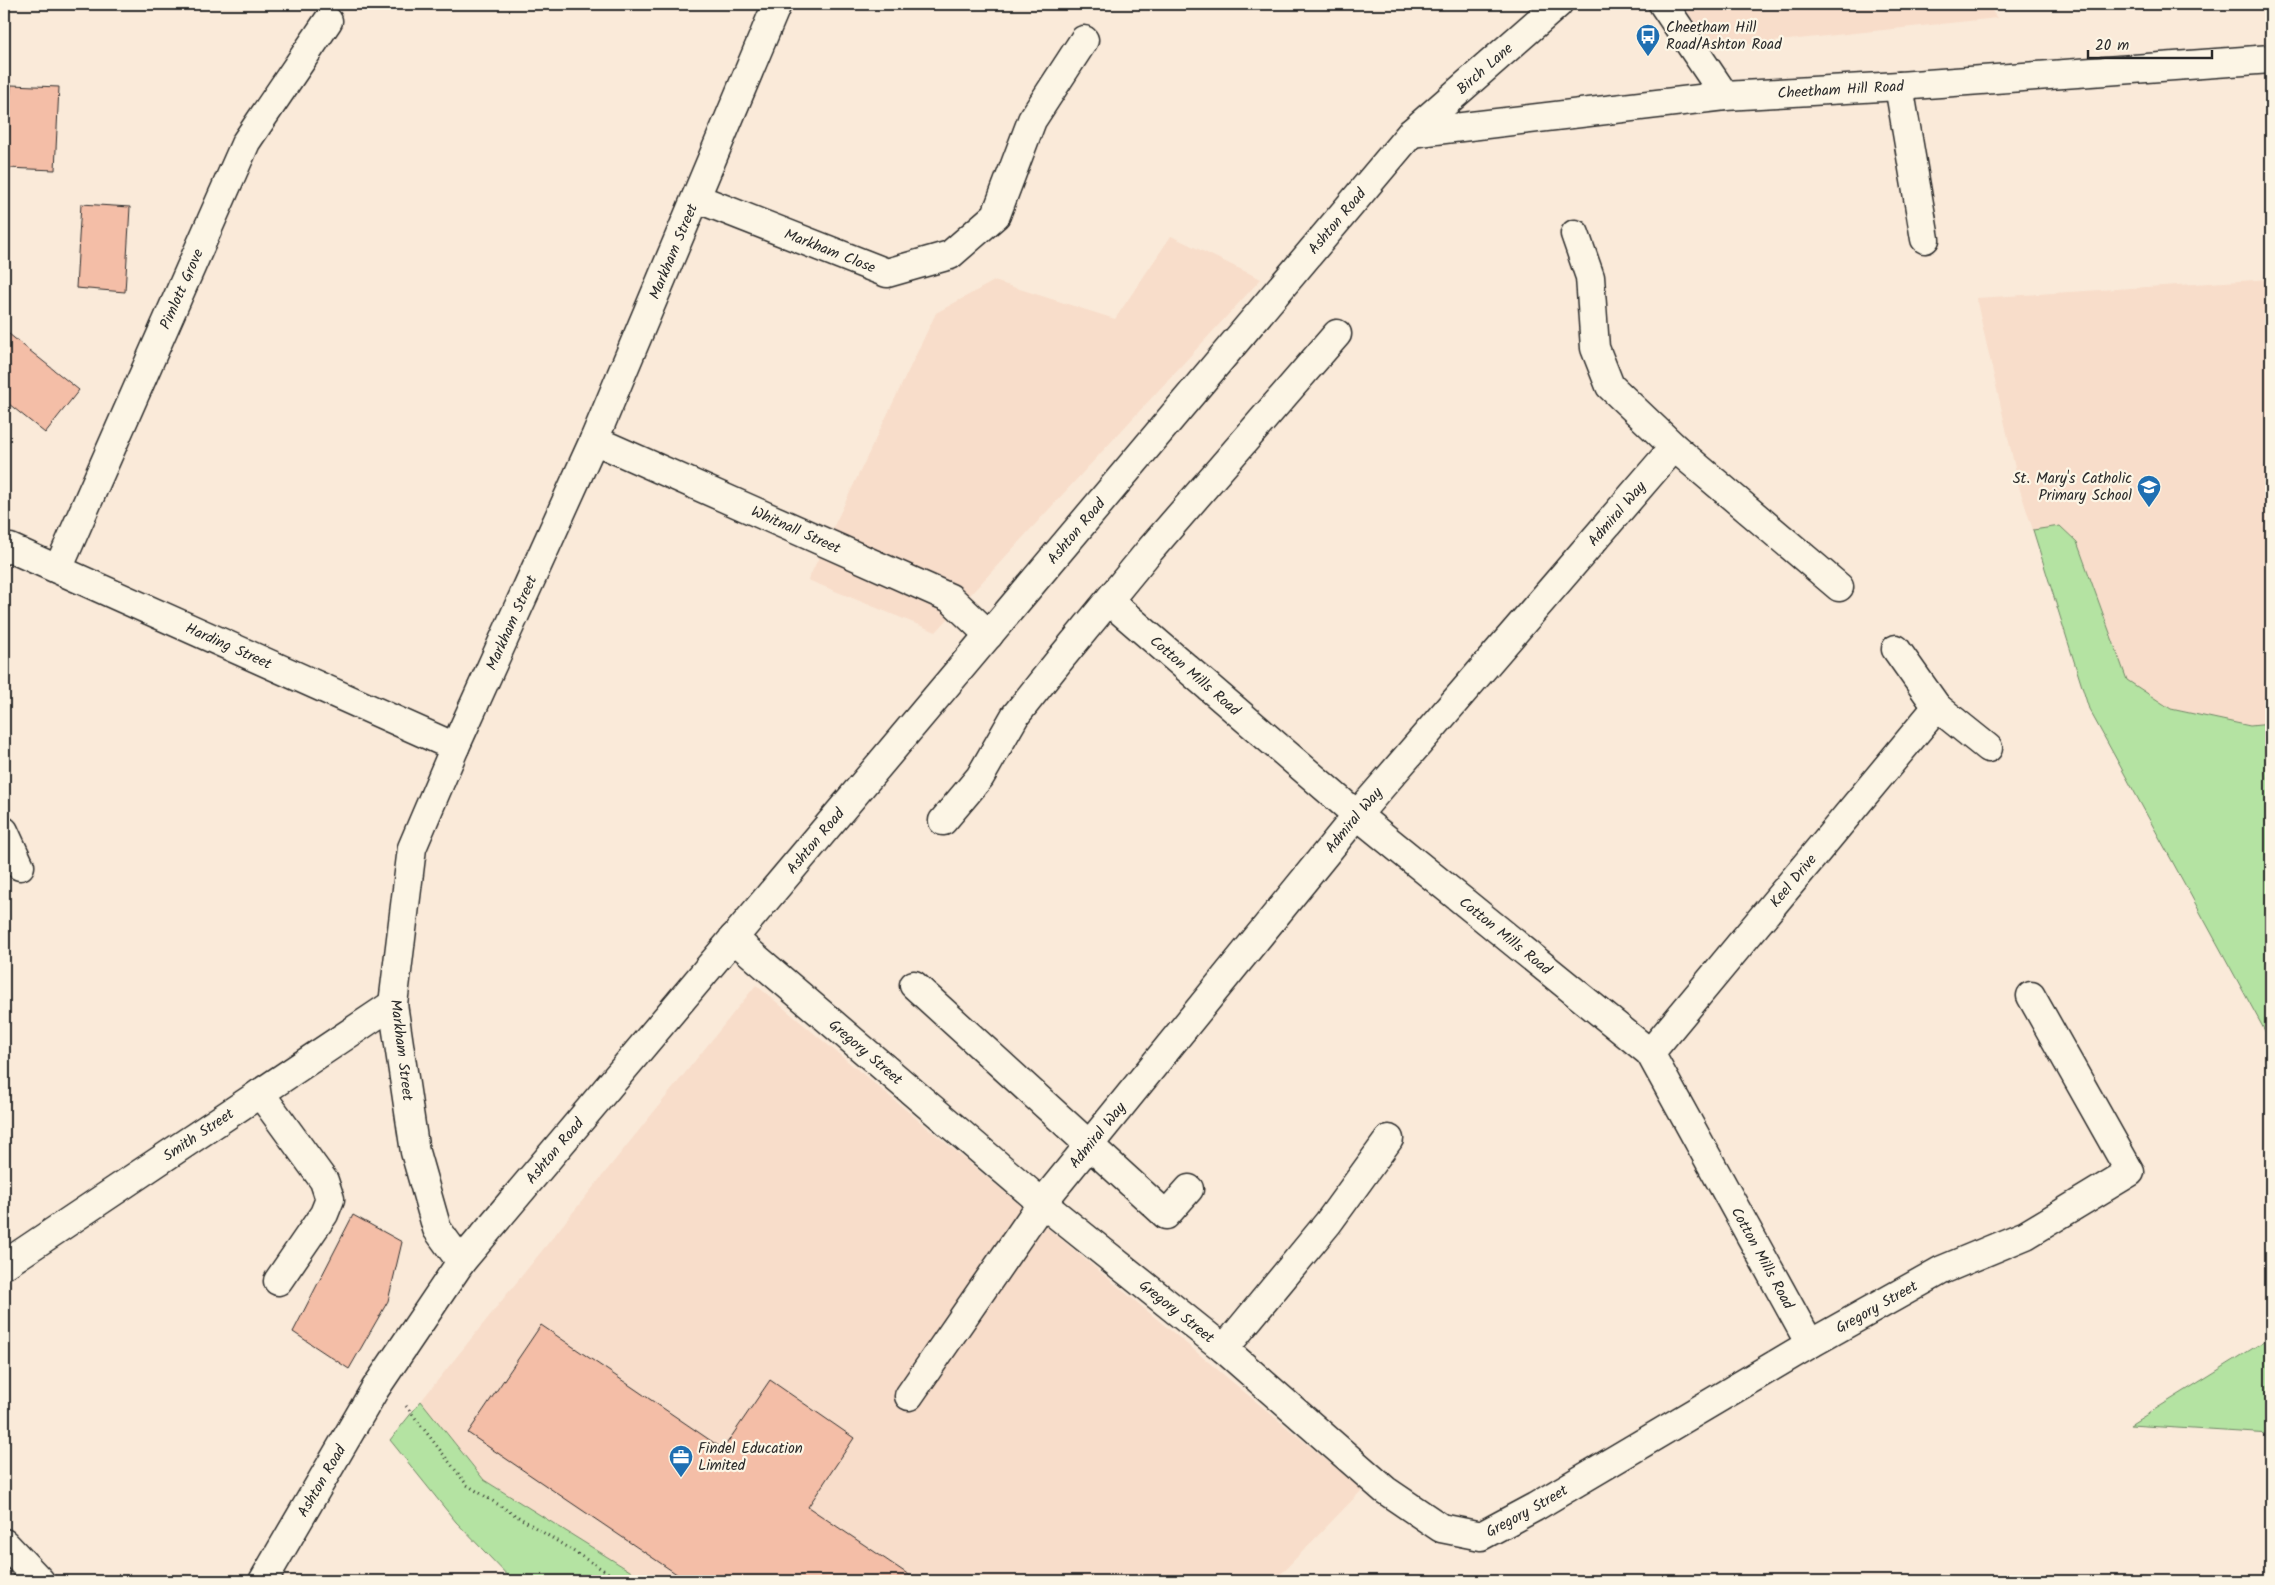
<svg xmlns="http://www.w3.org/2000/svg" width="2275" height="1585" font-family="Kalam,sans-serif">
<rect width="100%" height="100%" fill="#faead9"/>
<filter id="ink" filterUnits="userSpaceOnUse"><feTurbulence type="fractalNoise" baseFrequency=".02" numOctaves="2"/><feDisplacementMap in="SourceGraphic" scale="10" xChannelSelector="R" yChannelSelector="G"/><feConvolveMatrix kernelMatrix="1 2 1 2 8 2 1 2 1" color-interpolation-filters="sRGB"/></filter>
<g filter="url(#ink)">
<g fill="#f8ddca">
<path d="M 1682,4 L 1987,4 L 1997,18 L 1731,46 L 1702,33 Z"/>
<path d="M 1171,236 L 1261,279 L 936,632 L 808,580 L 936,313 L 994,281 L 1115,319 Z"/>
<path d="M 2271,279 L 2271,724 L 2250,726 L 2171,709 L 2127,680 L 2077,542 L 2060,527 L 2033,530 L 2020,490 L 1976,298 Z"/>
<path d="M 756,985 L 1362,1490 L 1274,1581 L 646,1581 L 484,1480 L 421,1401 Z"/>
</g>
<g fill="#b4e3a2" stroke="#708766">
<path d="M 2060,526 L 2077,542 L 2127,680 L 2171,709 L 2250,726 L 2271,724 L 2271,1042 L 2089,709 L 2033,530 Z"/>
<path d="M 2271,1337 L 2271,1434 L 2130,1425 Z"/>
<path d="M 421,1401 L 484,1480 L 646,1581 L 513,1581 L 456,1522 L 390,1440 Z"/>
</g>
<g fill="#f4bea7" stroke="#2b2b2b">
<path d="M 11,85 L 59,87 L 55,170 L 7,168 Z"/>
<path d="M 81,204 L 130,207 L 125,292 L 76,288 Z"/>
<path d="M 4,330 L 79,390 L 45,433 L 4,400 Z"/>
<path d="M 353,1215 L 402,1242 L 388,1301 L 349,1369 L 293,1332 Z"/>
<path d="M 541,1325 L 723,1449 L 770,1380 L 854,1438 L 808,1507 L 918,1581 L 687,1581 L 468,1433 Z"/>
</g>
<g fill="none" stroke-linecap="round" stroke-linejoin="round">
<defs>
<g id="minor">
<path d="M 1899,86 L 1925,239"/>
<path id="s1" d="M 696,198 L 887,273 L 950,255 L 996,215 L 1032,120 L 1084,40"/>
<path d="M 1575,234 L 1590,277 L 1595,348 L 1610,386 L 1674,447 L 1839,587"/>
<path id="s2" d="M 594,440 L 950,598 L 989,635"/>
<path id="s3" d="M 4,550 L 10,548 L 455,747"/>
<path id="s4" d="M 58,569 L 246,142 L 328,21"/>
<path id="s5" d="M 1109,601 L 1357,815 L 1650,1053 L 1810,1344"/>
<path d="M 1896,649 L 1937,707 L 1988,748"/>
<path d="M 943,821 L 980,777 L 1015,716 L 1062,657 L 1150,550 L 1337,334"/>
<path d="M 4,831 L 20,866"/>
<path id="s6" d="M 733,938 L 1042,1203 L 1224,1349 L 1385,1490 L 1441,1528 L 1481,1536 L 1535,1507 L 1810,1344 L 1942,1270 L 2026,1235 L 2130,1172 L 2031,996"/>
<path d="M 914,985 L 1166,1215 L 1189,1189"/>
<path id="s7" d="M 1650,1053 L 1937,707"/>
<path d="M 260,1093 L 324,1181 L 330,1199 L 324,1214 L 278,1281"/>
<path id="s8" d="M 461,1262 L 437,1229 L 415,1152 L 393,1004 L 412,848 L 455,747 L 594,440 L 777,4"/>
<path id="s9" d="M 4,1265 L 393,1004"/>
<path d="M 1224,1349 L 1328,1223 L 1389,1139"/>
<path id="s10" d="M 909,1396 L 1042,1203 L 1357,815 L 1674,447"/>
<path d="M 4,1543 L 40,1581"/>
</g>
<g id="major">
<path d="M 1663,4 L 1725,96"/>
<path id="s11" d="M 1411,133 L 1725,96 L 1899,86 L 2271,59"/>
<path id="s12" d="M 263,1581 L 375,1389 L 461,1262 L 1411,133 L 1558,4"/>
</g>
</defs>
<use href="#minor" stroke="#2b2b2b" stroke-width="31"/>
<use href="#major" stroke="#2b2b2b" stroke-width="31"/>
<path stroke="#2b2b2b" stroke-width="3" stroke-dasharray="1 4" stroke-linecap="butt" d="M 406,1406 L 467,1485 L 621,1581"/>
<use href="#minor" stroke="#fcf5e5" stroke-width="28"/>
<use href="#major" stroke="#fcf5e5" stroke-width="28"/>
</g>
</g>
<defs>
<symbol id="bus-pin" viewBox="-11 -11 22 30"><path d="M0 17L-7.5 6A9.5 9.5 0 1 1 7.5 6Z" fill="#1f6fb2" stroke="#fcf5e5"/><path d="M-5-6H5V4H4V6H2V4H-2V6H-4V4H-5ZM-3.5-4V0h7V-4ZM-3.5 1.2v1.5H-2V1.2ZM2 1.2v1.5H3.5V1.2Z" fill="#fff"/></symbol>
<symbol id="school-pin" viewBox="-11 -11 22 30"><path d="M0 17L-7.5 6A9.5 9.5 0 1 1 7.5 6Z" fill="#1f6fb2" stroke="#fcf5e5"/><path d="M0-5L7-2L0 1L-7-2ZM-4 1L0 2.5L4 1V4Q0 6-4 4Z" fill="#fff"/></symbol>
<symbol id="office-pin" viewBox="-11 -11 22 30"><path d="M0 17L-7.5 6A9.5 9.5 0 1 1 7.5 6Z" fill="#1f6fb2" stroke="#fcf5e5"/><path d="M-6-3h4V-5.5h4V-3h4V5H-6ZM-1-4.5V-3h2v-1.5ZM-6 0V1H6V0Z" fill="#fff"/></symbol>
</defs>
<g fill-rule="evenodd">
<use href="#bus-pin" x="1634" y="22" width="28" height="38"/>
<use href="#school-pin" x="2135" y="473" width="28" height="38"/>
<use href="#office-pin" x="667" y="1443" width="28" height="38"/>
</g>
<g text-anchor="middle" stroke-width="4.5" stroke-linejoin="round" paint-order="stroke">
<g font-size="15" fill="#2b2b2b" stroke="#fcf5e5" text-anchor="start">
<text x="1666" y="32">Cheetham Hill<tspan x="1666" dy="17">Road/Ashton Road</tspan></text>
<text x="2132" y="483" text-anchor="end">St. Mary's Catholic<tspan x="2132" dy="17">Primary School</tspan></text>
<text x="698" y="1453">Findel Education<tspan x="698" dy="17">Limited</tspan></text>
</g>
<g font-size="15" fill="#2b2b2b" stroke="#fcf5e5">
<text dy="5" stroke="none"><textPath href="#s12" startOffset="1949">Birch Lane</textPath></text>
<text dy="5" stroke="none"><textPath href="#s11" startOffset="432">Cheetham Hill Road</textPath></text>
<text dy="5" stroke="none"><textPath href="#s12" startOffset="1736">Ashton Road</textPath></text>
<text dy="5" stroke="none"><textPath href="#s1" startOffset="144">Markham Close</textPath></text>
<text dy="5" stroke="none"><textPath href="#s8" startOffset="1079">Markham Street</textPath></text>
<text dy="5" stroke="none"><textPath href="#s4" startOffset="306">Pimlott Grove</textPath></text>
<text dy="5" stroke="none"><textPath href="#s10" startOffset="1132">Admiral Way</textPath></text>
<text dy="5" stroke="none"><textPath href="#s2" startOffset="221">Whitnall Street</textPath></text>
<text dy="5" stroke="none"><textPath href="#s12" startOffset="1331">Ashton Road</textPath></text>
<text dy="5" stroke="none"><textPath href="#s8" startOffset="674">Markham Street</textPath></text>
<text dy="5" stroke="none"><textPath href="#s3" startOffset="246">Harding Street</textPath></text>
<text dy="5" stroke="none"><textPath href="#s5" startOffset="114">Cotton Mills Road</textPath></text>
<text dy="5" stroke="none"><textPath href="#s10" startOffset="728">Admiral Way</textPath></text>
<text dy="5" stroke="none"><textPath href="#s12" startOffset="926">Ashton Road</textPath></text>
<text dy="5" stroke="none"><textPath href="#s7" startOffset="224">Keel Drive</textPath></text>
<text dy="5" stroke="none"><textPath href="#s5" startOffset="519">Cotton Mills Road</textPath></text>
<text transform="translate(402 1050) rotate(83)" y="5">Markham Street</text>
<text dy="5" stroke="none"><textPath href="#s6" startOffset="175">Gregory Street</textPath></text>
<text dy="5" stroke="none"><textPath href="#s9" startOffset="234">Smith Street</textPath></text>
<text dy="5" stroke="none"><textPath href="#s10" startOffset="322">Admiral Way</textPath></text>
<text dy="5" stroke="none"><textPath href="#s12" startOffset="521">Ashton Road</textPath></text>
<text dy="5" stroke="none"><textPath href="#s5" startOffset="939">Cotton Mills Road</textPath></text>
<text dy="5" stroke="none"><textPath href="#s6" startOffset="1420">Gregory Street</textPath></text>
<text dy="5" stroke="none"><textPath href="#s6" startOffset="580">Gregory Street</textPath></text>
<text dy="5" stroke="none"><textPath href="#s12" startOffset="116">Ashton Road</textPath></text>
<text dy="5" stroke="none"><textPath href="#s6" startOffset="1015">Gregory Street</textPath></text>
</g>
</g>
<rect width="2275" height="1585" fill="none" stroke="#fcf5e5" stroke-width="20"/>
<rect x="10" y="10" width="2255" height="1565" fill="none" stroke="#2b2b2b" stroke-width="2" filter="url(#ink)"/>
<path d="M2088 50v8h124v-8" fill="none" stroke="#2b2b2b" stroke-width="2.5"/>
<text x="2095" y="50" font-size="15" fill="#2b2b2b" stroke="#fcf5e5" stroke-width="4" paint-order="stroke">20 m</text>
</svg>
